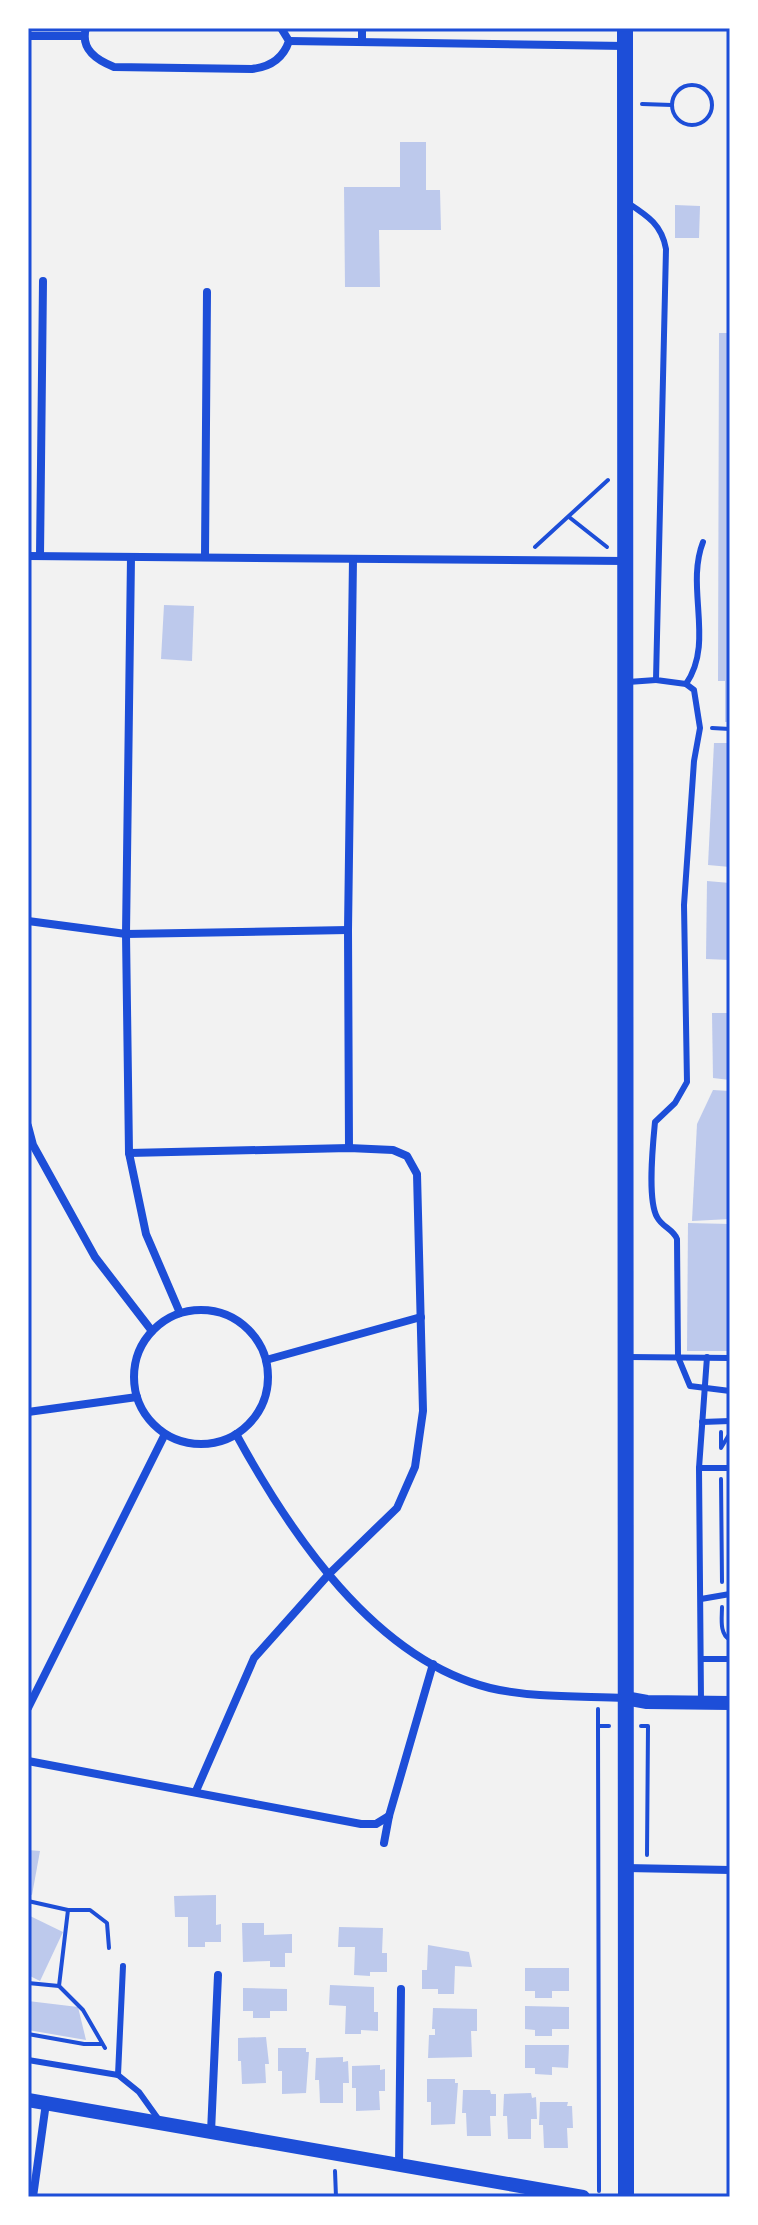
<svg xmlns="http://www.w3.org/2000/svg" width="758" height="2225" font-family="Helvetica,sans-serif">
<rect width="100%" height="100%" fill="#f2f2f2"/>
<g fill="#bdc9ec">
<path d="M 400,142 L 426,142 L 426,190 L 440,190 L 441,230 L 379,230 L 380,287 L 345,287 L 344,187 L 400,187 Z"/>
<path d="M 675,205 L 700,206 L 699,238 L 675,238 Z"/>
<path d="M 719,333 L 730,333 L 730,722 L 725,722 L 725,681 L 718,681 Z"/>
<path d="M 164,605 L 194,606 L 192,661 L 161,659 Z"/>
<path d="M 714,743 L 730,743 L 730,867 L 708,865 Z"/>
<path d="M 707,881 L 730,883 L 730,960 L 706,959 Z"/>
<path d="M 712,1013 L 730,1013 L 730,1080 L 713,1078 Z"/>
<path d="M 713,1090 L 730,1091 L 730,1219 L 692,1221 L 697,1124 Z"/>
<path d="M 688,1223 L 730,1224 L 730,1351 L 687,1351 Z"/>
<path d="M 28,1850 L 40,1851 L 32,1895 L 28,1894 Z"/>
<path d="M 216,1895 L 216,1925 L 221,1924 L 221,1942 L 205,1942 L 205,1947 L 188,1947 L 188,1917 L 175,1917 L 174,1896 Z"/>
<path d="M 28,1915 L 63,1932 L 40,1981 L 28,1975 Z"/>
<path d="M 242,1923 L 264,1923 L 264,1935 L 292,1934 L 292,1953 L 285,1953 L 285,1967 L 270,1967 L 270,1961 L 243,1962 Z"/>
<path d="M 339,1927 L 383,1928 L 382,1953 L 387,1953 L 387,1972 L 370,1972 L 370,1976 L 354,1975 L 355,1947 L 338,1947 Z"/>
<path d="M 428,1945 L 469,1952 L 472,1967 L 455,1966 L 454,1994 L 438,1994 L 438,1989 L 422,1989 L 422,1970 L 427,1970 Z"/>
<path d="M 525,1968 L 569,1968 L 569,1991 L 552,1991 L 552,1998 L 535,1998 L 535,1991 L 525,1991 Z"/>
<path d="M 330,1985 L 374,1987 L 374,2012 L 378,2012 L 378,2031 L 361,2030 L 361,2034 L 345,2034 L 346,2006 L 329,2005 Z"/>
<path d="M 243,1988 L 287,1989 L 287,2011 L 270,2011 L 270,2018 L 253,2018 L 253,2011 L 243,2011 Z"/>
<path d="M 28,2001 L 78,2007 L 86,2040 L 28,2030 Z"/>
<path d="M 525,2006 L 569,2007 L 569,2029 L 552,2029 L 552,2036 L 535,2036 L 535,2030 L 525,2029 Z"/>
<path d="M 433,2008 L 477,2009 L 477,2031 L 471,2031 L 472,2057 L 428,2058 L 429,2035 L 435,2035 L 435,2029 L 432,2029 Z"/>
<path d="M 266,2037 L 269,2064 L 265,2064 L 266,2083 L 242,2084 L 241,2061 L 238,2061 L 238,2038 Z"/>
<path d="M 525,2045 L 569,2045 L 568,2068 L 552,2067 L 552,2075 L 535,2074 L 535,2068 L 525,2068 Z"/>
<path d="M 278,2048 L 306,2048 L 306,2052 L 309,2052 L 306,2093 L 282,2094 L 282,2071 L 278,2071 Z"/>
<path d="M 343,2057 L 343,2062 L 348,2061 L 349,2083 L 343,2083 L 343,2103 L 320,2103 L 319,2080 L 315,2080 L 316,2058 Z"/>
<path d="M 380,2065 L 380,2070 L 385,2069 L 385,2091 L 379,2091 L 380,2110 L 356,2111 L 356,2088 L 352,2088 L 352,2066 Z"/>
<path d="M 427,2079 L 455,2079 L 455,2083 L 458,2083 L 455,2124 L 431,2125 L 431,2102 L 427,2102 Z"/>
<path d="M 463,2090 L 490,2090 L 491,2094 L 496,2094 L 496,2116 L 490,2116 L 491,2136 L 467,2136 L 466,2113 L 462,2113 Z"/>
<path d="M 531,2093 L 532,2098 L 536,2097 L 537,2119 L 531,2119 L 531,2139 L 508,2139 L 507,2116 L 503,2116 L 504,2094 Z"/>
<path d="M 540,2102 L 568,2102 L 567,2106 L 572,2106 L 573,2128 L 567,2128 L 568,2148 L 544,2148 L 543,2125 L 539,2125 Z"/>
</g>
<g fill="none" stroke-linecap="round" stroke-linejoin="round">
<g stroke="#1d4ed8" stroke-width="4">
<circle cx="692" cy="105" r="20"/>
<path d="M 642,104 L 672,105"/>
<path d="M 569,517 L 607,547"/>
<path d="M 535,547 L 608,480"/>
<path d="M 712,728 L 730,729"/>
<path d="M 721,1432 L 721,1448 L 730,1433"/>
<path d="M 721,1479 L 722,1582"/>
<path d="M 722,1607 C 722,1618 719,1634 730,1640"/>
<path d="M 598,1726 L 598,1709"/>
<path d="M 641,1726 L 648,1726 L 647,1855"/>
<path d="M 28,1901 L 68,1910 L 90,1910 L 107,1923 L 109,1948"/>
<path d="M 28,1983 L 59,1986 L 83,2010 L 105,2048"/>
<path d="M 59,1986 L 68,1910"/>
<path d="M 28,2034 L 84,2044 L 101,2044"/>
<path d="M 335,2171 L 336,2197"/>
<path d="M 599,2191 L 598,1726 L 609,1726"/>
</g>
<g stroke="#1d4ed8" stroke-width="6">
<path d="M 628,203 C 648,216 662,225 666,249 L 656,680 L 686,684 L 694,690 L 700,728 L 694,761 L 684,905 L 687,1082 L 675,1103 L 655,1122 C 653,1143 647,1199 657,1217 C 662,1227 673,1229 677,1239 L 678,1357 L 690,1386 L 730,1391"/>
<path d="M 628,682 L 656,680"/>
<path d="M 686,684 C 715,642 685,588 703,542"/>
<path d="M 629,1357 L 730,1358"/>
<path d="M 702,1422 L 730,1421"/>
<path d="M 699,1468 L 730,1468"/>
<path d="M 701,1599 L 730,1594"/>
<path d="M 702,1659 L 730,1659"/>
<path d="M 701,1701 L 699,1468 L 707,1357"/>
<path d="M 28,2060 L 118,2075 L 139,2092 L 159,2120"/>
<path d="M 118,2075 L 123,1966"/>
</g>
<g stroke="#1d4ed8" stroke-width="8">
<path d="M 86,28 C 80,49 96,60 114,67 L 252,69 C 270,67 283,59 289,41 L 281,28"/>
<path d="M 28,36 L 84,36"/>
<path d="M 289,41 L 625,46"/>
<path d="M 362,42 L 362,28"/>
<path d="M 28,556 L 625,561"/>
<path d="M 40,556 L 43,281"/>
<path d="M 131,557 L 126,934 L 129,1153 L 146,1234 L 180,1313"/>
<path d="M 205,557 L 207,292"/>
<path d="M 28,921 L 126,934 L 348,930"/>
<path d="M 28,1126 L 33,1145 L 95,1257 L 152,1331"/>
<path d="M 349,1148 L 348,930 L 353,559"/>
<path d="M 129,1153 L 349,1148 L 393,1150 L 407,1156 L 417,1174 L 423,1411 L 415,1467 L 397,1508 L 329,1574 L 254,1658 L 196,1791"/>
<circle cx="201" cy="1377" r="67"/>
<path d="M 266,1360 L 421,1317"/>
<path d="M 28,1412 L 137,1397"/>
<path d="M 236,1434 C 290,1533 374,1659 490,1688 C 533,1698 581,1696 625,1698"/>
<path d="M 28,1708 L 165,1434"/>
<path d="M 28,1761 L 361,1824 L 376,1824 L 389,1816"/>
<path d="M 384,1843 L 389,1816 L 433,1664"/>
<path d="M 626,1868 L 730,1870"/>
<path d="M 211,2132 L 218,1975"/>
<path d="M 399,2165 L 401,1989"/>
<path d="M 33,2197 L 46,2103"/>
</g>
<g stroke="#1d4ed8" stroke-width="14">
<path d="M 625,1698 L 647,1702 L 730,1703"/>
<path d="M 28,2100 L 583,2197"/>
</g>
<path stroke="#1d4ed8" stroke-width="16" d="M 625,28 L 626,2197"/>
</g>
<rect width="758" height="2225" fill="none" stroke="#ffffff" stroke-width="60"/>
<rect x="30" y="30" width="698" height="2165" fill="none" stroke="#1d4ed8" stroke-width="3"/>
</svg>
